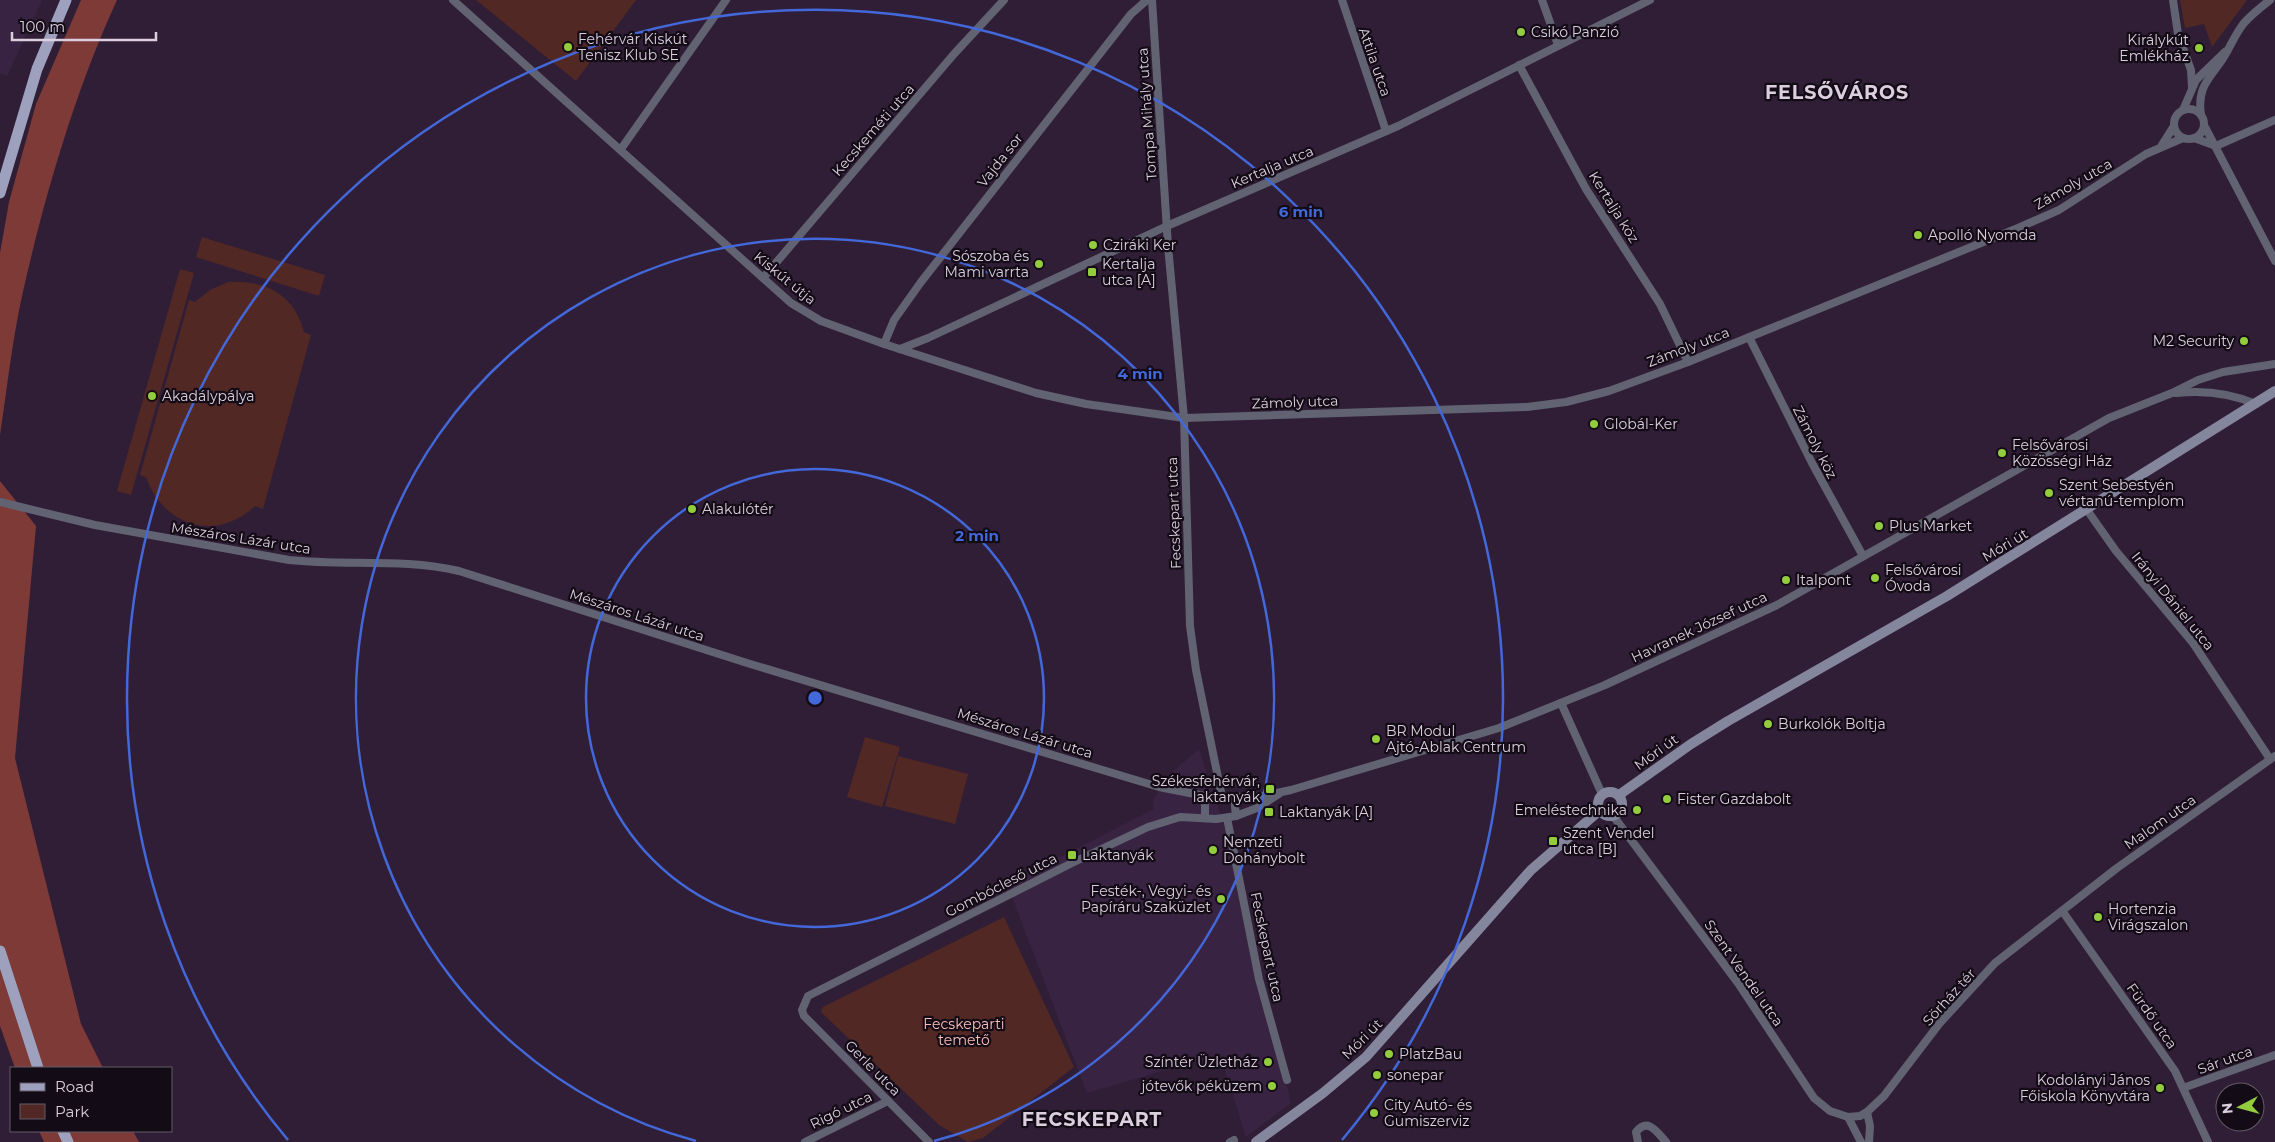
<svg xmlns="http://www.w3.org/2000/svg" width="2275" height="1142" font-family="Montserrat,sans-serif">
<rect width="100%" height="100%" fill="#301e36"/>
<g fill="#392342">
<path d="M 0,0 L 42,0 L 7,76 L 0,73 Z"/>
<path d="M 1199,749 L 1224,826 L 1291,1103 L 1246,1137 L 1220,1054 L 1087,1093 L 1007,884 L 1154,809 L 1153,801 L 1168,776 Z"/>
</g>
<g fill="#522824">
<path d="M 476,0 L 636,0 L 576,81 Z"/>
<path d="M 2180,0 L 2247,0 L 2212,47 L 2204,24 L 2185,28 Z"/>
<path d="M 202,237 L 325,275 L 319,296 L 196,257 Z"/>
<path d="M 180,269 L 194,273 L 131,495 L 117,491 Z"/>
<path d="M 228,282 C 265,280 294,294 304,332 L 311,335 L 263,509 L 255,506 C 216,543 163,526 146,477 L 140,475 L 189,300 L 195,302 L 210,290 Z"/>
<path d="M 865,737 L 900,747 L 882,807 L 847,797 Z"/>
<path d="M 898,756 L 968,774 L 955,824 L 885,806 Z"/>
<path d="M 1004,917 L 1074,1067 L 983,1138 L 968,1142 L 939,1125 L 821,1012 L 823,1007 Z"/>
</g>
<g fill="#7d3a36">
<path d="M 81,0 L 117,0 C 75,91 44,198 22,296 C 12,342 7,389 0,435 L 0,253 L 9,202 L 36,104 Z"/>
<path d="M 0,481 L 36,526 L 15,758 L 81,1024 L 103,1068 L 15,1068 L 0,1026 Z"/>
<path d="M 39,1131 L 133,1131 L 139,1142 L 44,1142 Z"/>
</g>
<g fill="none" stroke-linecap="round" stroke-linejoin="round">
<g stroke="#626372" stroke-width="8">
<path d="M 453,0 L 763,278 L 791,303 L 821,321 L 884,344 L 1036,393 L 1086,404 L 1184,418 L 1527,407 L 1566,402 L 1609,391 L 1688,362 L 2018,228 L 2059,210 L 2146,154 L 2183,138"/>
<path d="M 1152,0 L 1168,246 L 1184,418 L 1190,626 L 1196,670 L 1222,797"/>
<path d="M 1342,0 L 1386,131"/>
<path d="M 1542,0 L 1558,45"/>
<path d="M 2173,0 L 2178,34 L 2191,70 L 2192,87"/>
<path d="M 1519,65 L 1586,189 L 1660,304 L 1688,362"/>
<circle cx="2189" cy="124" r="15"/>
<path d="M 2183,110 L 2196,80 L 2225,52"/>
<path d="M 2201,115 C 2197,88 2208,80 2222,60 C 2230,48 2235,34 2244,23 C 2251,15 2261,7 2270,0"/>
<path d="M 2204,125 L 2275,261"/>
<path d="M 2194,138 L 2216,146"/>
<path d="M 2162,145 L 2174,126"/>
<path d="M 2216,146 L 2275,120"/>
<path d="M 621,149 L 726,0"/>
<path d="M 763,278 L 954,54 L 1004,0"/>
<path d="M 1749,337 L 1812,463 L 1863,556"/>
<path d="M 884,344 L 894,320 L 921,282 L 1131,14 L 1147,0"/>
<path d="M 900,349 L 928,338 L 1167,226 L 1398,126 L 1650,0"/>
<path d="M 2176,393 C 2203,390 2230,393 2256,404"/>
<path d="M 0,502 L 95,525 L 289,560 C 346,566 403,558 459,571 L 747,663 L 1159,787 L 1205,796 L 1234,797 L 1262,796 L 1291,790 L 1499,728 L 1605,685 L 1777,605 L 2109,418 L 2172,393 L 2198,380 L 2223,372 L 2275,364"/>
<path d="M 2087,510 L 2116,551 L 2193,643 L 2270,759"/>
<path d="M 1561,703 L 1602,794"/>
<path d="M 1234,797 L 1236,816"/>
<path d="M 1614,817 L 1738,983 L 1814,1098 L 1830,1111 L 1848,1117 L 1860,1116 L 1867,1112 L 1884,1096 L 1939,1024 L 1995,963 L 2117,868 L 2275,756"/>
<path d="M 1205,818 L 1205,796"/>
<path d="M 1227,818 L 1259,979 L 1287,1080"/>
<path d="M 2063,912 L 2175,1071 L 2208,1142"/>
<path d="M 2183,1088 L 2275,1055"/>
<path d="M 1867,1112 L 1870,1126 L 1869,1142"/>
<path d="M 1848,1117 L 1861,1142"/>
<path d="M 805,1142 L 888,1101"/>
<path d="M 929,1142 L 804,1016 L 802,1010 L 808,996 L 1072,863 L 1148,827 L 1180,817 L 1216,819 L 1236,816 L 1257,808 L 1279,794"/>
<path d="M 1230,1142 L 1234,1140"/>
<path d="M 1638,1142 L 1636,1132 C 1648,1117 1657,1132 1666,1142"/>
</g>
<g stroke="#84869d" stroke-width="10">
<circle cx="1610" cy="804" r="12"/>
<path d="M 1619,795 L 1691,744 L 1728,721 L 1947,596 L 2275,391"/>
<path d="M 1256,1142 L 1323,1093 L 1366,1057 L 1531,870 L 1599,811"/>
</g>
<g stroke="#9ea1be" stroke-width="11">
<path d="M 0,193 L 37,69 L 66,0"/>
<path d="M 0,951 L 38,1068"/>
<path d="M 63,1131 L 68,1142"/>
</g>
</g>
<g fill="none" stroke="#4368d9" stroke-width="2.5">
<circle cx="815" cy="698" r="229"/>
<path d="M696 1141A459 459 0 1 1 934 1141"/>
<path d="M288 1140A688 688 0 1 1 1342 1140"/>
</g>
<g fill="#93cc3d" stroke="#130c16" stroke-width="2">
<circle cx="1521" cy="32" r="5"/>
<circle cx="568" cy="47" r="5"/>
<circle cx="2199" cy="48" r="5"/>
<circle cx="1918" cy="235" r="5"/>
<circle cx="1093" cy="245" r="5"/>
<circle cx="1039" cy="264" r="5"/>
<rect x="1087" y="267" width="10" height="10" rx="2.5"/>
<circle cx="2244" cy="341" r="5"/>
<circle cx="152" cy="396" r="5"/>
<circle cx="1594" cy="424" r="5"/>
<circle cx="2002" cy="453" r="5"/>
<circle cx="2049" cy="493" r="5"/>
<circle cx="692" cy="509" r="5"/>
<circle cx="1879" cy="526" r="5"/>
<circle cx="1875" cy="578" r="5"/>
<circle cx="1786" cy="580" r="5"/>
<circle cx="1768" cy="724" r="5"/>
<circle cx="1376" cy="739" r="5"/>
<rect x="1265" y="784" width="10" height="10" rx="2.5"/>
<circle cx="1667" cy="799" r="5"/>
<circle cx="1637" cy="810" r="5"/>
<rect x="1264" y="807" width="10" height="10" rx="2.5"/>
<rect x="1548" y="836" width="10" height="10" rx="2.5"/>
<circle cx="1213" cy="850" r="5"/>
<rect x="1067" y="850" width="10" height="10" rx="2.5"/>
<circle cx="1221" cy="899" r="5"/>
<circle cx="2098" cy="917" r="5"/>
<circle cx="1389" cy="1054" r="5"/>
<circle cx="1268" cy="1062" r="5"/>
<circle cx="1377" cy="1075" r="5"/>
<circle cx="1272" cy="1086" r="5"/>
<circle cx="2160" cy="1088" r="5"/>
<circle cx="1374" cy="1113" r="5"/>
</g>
<g text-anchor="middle" stroke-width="4.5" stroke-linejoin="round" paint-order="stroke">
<g font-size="14" fill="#dbcfdf" stroke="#130c16" text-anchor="start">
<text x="1531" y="37">Csikó Panzió</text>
<text x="578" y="44">Fehérvár Kiskút<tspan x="578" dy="16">Tenisz Klub SE</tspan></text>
<text x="2189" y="45" text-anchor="end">Királykút<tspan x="2189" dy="16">Emlékház</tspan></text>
<text x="1928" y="240">Apolló Nyomda</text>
<text x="1103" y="250">Cziráki Ker</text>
<text x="1029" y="261" text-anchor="end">Sószoba és<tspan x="1029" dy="16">Mami varrta</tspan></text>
<text x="1102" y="269">Kertalja<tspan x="1102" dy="16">utca [A]</tspan></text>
<text x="2234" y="346" text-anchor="end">M2 Security</text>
<text x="162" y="401">Akadálypálya</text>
<text x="1604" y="429">Globál-Ker</text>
<text x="2012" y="450">Felsővárosi<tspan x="2012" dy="16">Közösségi Ház</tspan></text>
<text x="2059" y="490">Szent Sebestyén<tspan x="2059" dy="16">vértanú-templom</tspan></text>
<text x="702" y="514">Alakulótér</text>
<text x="1889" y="531">Plus Market</text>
<text x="1885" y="575">Felsővárosi<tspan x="1885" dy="16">Óvoda</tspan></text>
<text x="1796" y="585">Italpont</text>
<text x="1778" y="729">Burkolók Boltja</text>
<text x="1386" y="736">BR Modul<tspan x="1386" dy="16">Ajtó-Ablak Centrum</tspan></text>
<text x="1260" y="786" text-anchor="end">Székesfehérvár,<tspan x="1260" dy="16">laktanyák</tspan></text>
<text x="1677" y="804">Fister Gazdabolt</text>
<text x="1627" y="815" text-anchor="end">Emeléstechnika</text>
<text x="1279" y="817">Laktanyák [A]</text>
<text x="1563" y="838">Szent Vendel<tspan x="1563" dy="16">utca [B]</tspan></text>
<text x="1223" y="847">Nemzeti<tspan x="1223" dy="16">Dohánybolt</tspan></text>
<text x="1082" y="860">Laktanyák</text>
<text x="1211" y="896" text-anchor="end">Festék-, Vegyi- és<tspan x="1211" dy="16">Papíráru Szaküzlet</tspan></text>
<text x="2108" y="914">Hortenzia<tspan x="2108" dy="16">Virágszalon</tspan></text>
<text x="1399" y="1059">PlatzBau</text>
<text x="1258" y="1067" text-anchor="end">Színtér Üzletház</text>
<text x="1387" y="1080">sonepar</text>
<text x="2150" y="1085" text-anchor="end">Kodolányi János<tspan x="2150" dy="16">Főiskola Könyvtára</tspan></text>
<text x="1262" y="1091" text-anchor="end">jótevők péküzem</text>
<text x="1384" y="1110">City Autó- és<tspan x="1384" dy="16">Gumiszerviz</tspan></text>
</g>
<g font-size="14" fill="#dbcfdf" stroke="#130c16">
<text transform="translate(1375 62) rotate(71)" y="5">Attila utca</text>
<text transform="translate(1147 114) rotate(-94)" y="5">Tompa Mihály utca</text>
<text transform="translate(873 130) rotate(-49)" y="5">Kecskeméti utca</text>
<text transform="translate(1000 160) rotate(-52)" y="5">Vajda sor</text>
<text transform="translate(1272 167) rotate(-23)" y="5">Kertalja utca</text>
<text transform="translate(2073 184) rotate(-30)" y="5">Zámoly utca</text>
<text transform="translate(1614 207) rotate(58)" y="5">Kertalja köz</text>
<text transform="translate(785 278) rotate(39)" y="5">Kiskút útja</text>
<text transform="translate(1688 347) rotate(-21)" y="5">Zámoly utca</text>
<text transform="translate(1295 402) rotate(-2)" y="5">Zámoly utca</text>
<text transform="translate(1815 442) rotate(63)" y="5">Zámoly köz</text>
<text transform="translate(1174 513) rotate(-92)" y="5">Fecskepart utca</text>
<text transform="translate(241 538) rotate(9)" y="5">Mészáros Lázár utca</text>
<text transform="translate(2005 545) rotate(-31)" y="5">Móri út</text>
<text transform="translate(2173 601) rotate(51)" y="5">Irányi Dániel utca</text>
<text transform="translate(637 615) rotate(18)" y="5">Mészáros Lázár utca</text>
<text transform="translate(1699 627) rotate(-25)" y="5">Havranek József utca</text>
<text transform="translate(1025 733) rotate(17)" y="5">Mészáros Lázár utca</text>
<text transform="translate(1656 752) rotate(-36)" y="5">Móri út</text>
<text transform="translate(2160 822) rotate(-35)" y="5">Malom utca</text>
<text transform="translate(1001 885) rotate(-27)" y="5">Gombócleső utca</text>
<text transform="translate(1267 947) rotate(78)" y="5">Fecskepart utca</text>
<text transform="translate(1744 973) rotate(55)" y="5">Szent Vendel utca</text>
<text transform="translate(1949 997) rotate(-48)" y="5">Sörház tér</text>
<text transform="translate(2152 1016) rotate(55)" y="5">Fürdő utca</text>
<text transform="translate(1362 1039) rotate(-45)" y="5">Móri út</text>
<text transform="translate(2225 1060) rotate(-20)" y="5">Sár utca</text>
<text transform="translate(873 1068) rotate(45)" y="5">Gerle utca</text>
<text transform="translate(841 1110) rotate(-26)" y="5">Rigó utca</text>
</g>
<g font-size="14" fill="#febfb8" stroke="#130c16">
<text x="964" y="1029">Fecskeparti<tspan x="964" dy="16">temető</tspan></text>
</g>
<g font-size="19" font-weight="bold" letter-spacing="1" fill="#dbcfdf" stroke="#130c16">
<text x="1837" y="99">FELSŐVÁROS</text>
<text x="1092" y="1126">FECSKEPART</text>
</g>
</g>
<circle cx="815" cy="698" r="8" fill="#4368d9" stroke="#130c16" stroke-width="2.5"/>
<g font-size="15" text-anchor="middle" font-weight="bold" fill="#4368d9" stroke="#130c16" stroke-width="4.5" stroke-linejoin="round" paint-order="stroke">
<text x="1301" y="217">6 min</text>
<text x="1140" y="379">4 min</text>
<text x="977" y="541">2 min</text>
</g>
<rect x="10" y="1067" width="162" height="65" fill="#130c16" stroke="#635a66"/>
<rect x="20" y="1083" width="25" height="8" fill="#9ea1be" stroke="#635a66"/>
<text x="55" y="1092" font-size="15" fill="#dbcfdf">Road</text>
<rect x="20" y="1104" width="25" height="15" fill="#522824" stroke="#635a66"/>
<text x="55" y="1117" font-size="15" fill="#dbcfdf">Park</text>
<g transform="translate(2240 1107) rotate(264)"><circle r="24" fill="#130c16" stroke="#635a66"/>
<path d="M0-4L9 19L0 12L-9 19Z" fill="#93cc3d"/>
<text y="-8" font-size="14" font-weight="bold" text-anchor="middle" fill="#dbcfdf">N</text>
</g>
<path d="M12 32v8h144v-8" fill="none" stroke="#dbcfdf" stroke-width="2.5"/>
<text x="20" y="32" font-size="15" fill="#dbcfdf" stroke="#130c16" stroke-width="4" paint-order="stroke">100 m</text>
</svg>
